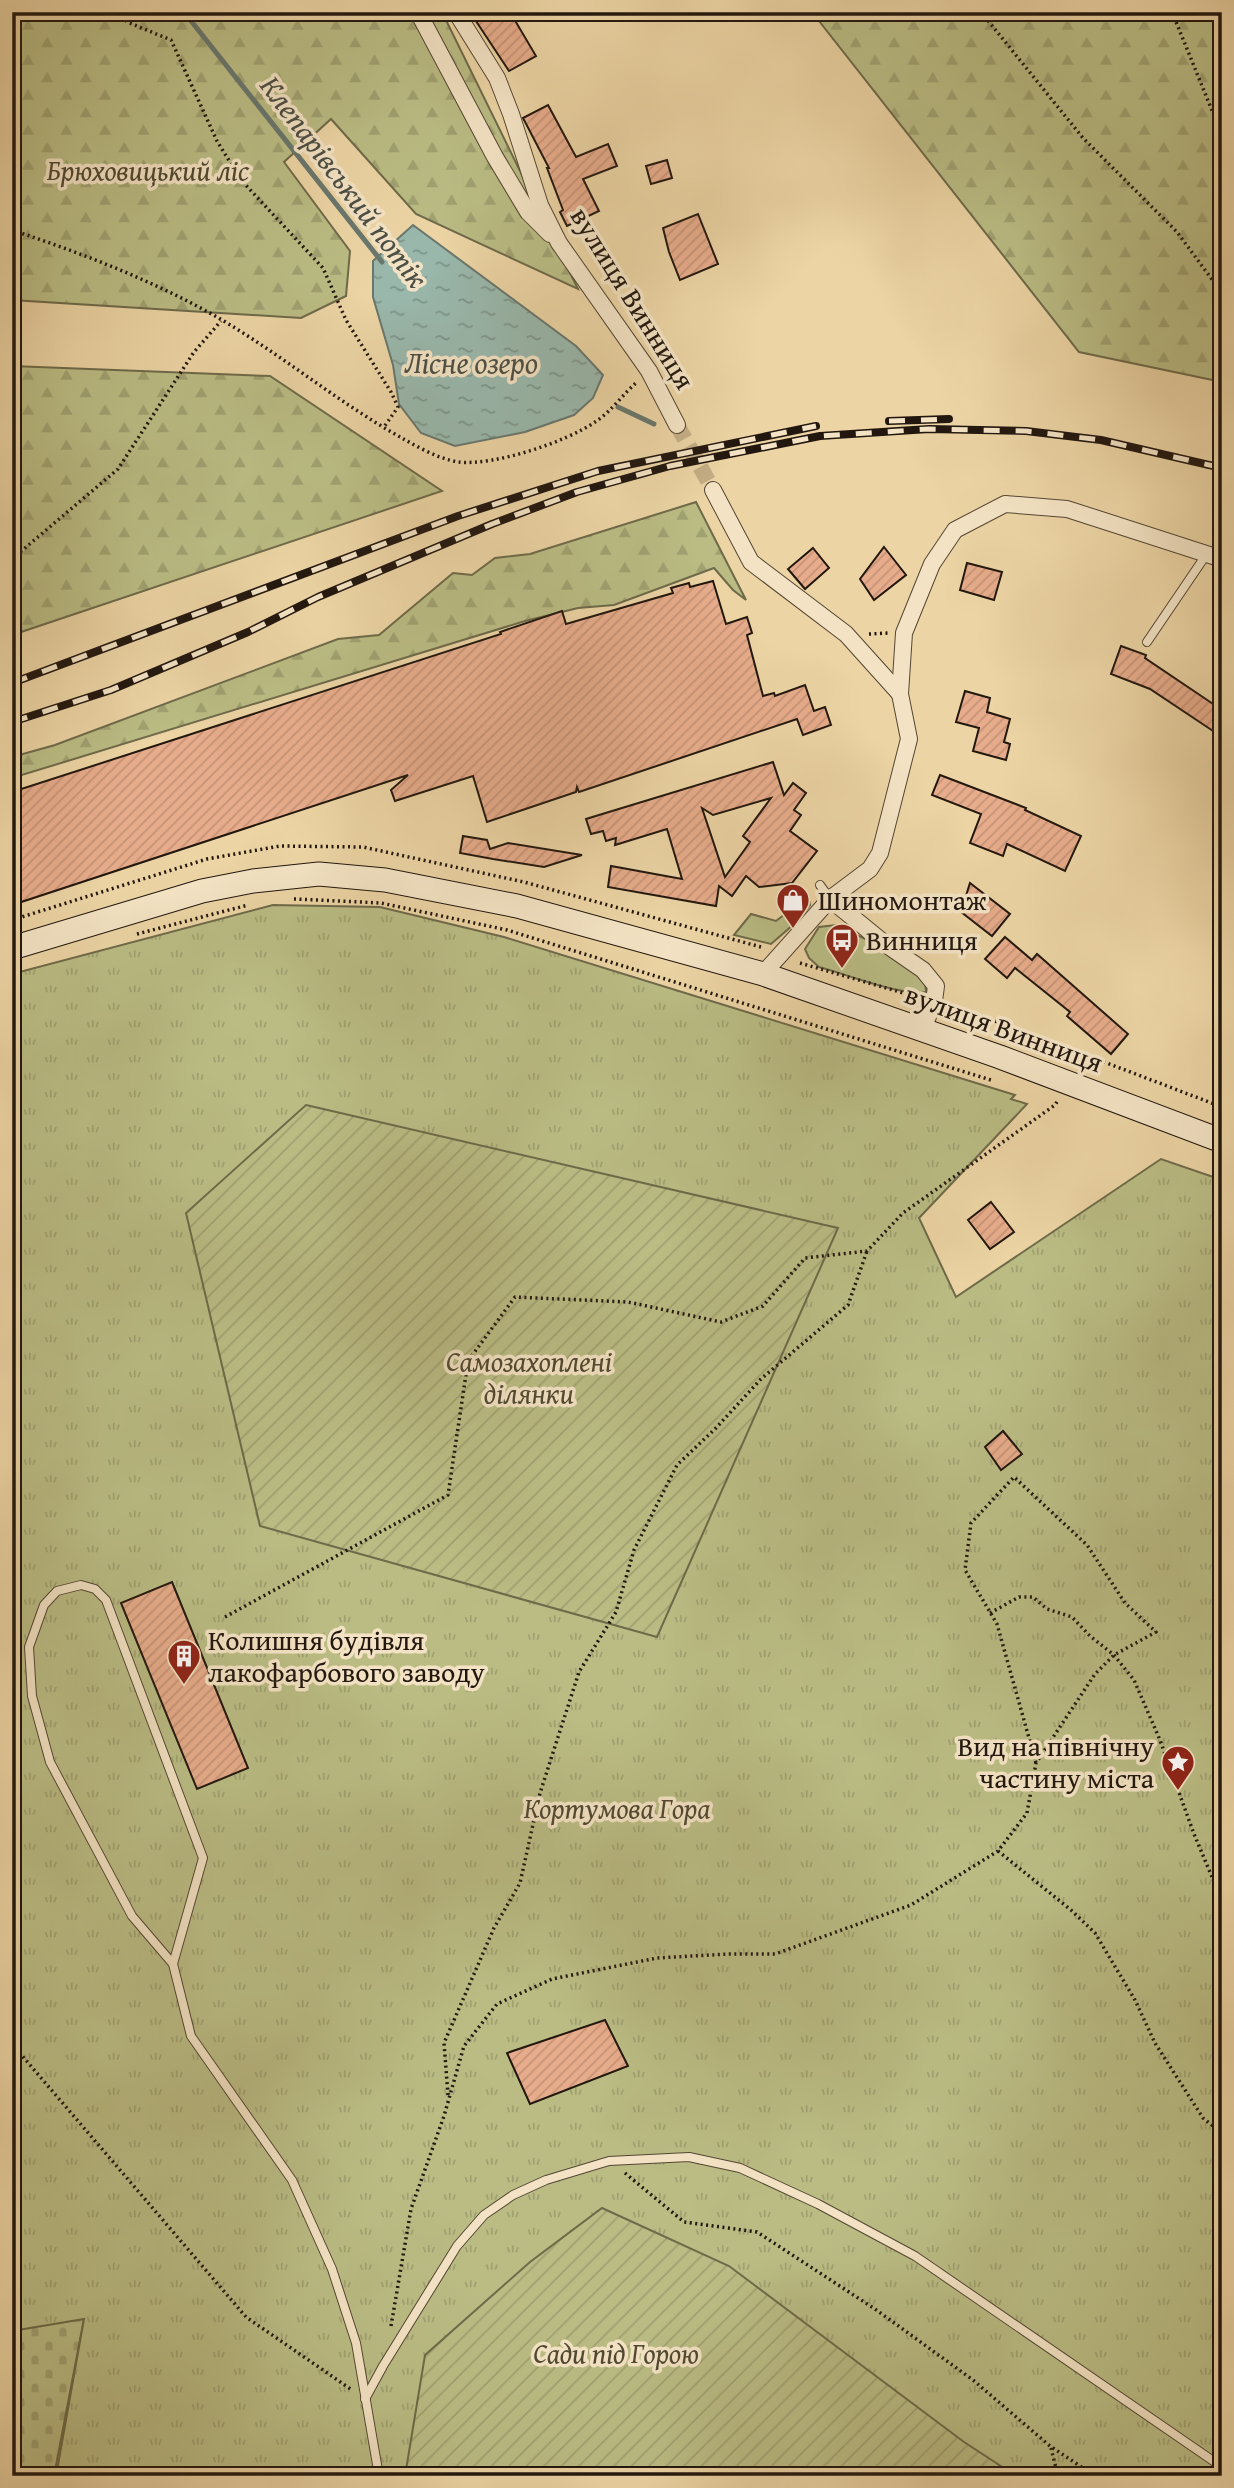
<svg xmlns="http://www.w3.org/2000/svg" width="1234" height="2488" font-family="'Gentium Book Plus',serif">
<defs>
<pattern id="forest-firs" width="22" height="20" patternUnits="userSpaceOnUse" patternTransform="scale(1.75)"><rect width="22" height="20" fill="#babc84"/><path d="M5 1l3.5 6h-7zM16 11l3.5 6h-7z" fill="#a0a171"/></pattern>
<pattern id="cemetery-stones" width="16" height="16" patternUnits="userSpaceOnUse" patternTransform="scale(1.75)"><rect width="16" height="16" fill="#babc84"/><path d="M2 7V4a2 2 0 0 1 4 0v3zM10 15v-3a2 2 0 0 1 4 0v3z" fill="#a0a171"/></pattern>
<pattern id="park-tufts" width="24" height="20" patternUnits="userSpaceOnUse" patternTransform="scale(1.75)"><rect width="24" height="20" fill="#babc84"/><path d="M3 7l-1-3M5 7V3M7 7l1-3M15 17l-1-3M17 17v-4M19 17l1-3" fill="none" stroke="#a0a171"/></pattern>
<pattern id="garden-furrows" width="10" height="10" patternUnits="userSpaceOnUse" patternTransform="scale(1.75)"><rect width="10" height="10" fill="#babc84"/><path d="M-1 1l2-2M0 10L10 0M9 11l2-2" fill="none" stroke="#a0a171"/></pattern>
<pattern id="water-ripples" width="26" height="14" patternUnits="userSpaceOnUse" patternTransform="scale(1.75)"><rect width="26" height="14" fill="#99b7ab"/><path d="M2 4q2-2 4 0t4 0M15 11q2-2 4 0t4 0" fill="none" stroke="#7c948a"/></pattern>
<pattern id="building-hatch" width="6" height="6" patternUnits="userSpaceOnUse" patternTransform="scale(1.75)"><rect width="6" height="6" fill="#e7ac8b"/><path d="M-1 1l2-2M0 6l6-6M5 7l2-2" fill="none" stroke="#c69377"/></pattern>
</defs>
<rect width="100%" height="100%" fill="#ecd4a4"/>
<filter id="stains"><feTurbulence type="fractalNoise" baseFrequency=".00286" numOctaves="4"/><feColorMatrix values="0 0 0 0 .2 0 0 0 0 .09 0 0 0 0 .02 0 0 0 .5 -.17"/></filter>
<radialGradient id="worn" r=".72"><stop offset=".6" stop-color="#630" stop-opacity="0"/><stop offset="1" stop-color="#630" stop-opacity=".3"/></radialGradient>
<g fill="#babc84" stroke="#6e6a4a" stroke-width="2">
<path d="M 809,900 L 810,905 L 801,918 L 771,944 L 734,935 L 751,914 L 776,921 L 802,901 Z"/>
<path d="M 836,925 L 876,944 L 925,980 L 926,992 C 900,996 846,974 819,967 L 809,958 L 805,949 L 819,927 Z"/>
</g>
<g fill="url(#forest-firs)" stroke="#6e6a4a" stroke-width="2">
<path d="M 12,12 L 442,12 L 578,289 L 416,214 L 331,119 L 284,162 L 350,251 L 346,296 L 301,318 L 12,300 Z"/>
<path d="M 812,12 L 1222,12 L 1222,382 L 1079,352 Z"/>
<path d="M 12,366 L 270,376 L 442,491 L 12,635 Z"/>
<path d="M 696,502 L 746,600 L 733,590 L 714,568 L 614,605 L 578,608 L 525,621 L 12,778 L 12,757 L 55,745 L 338,639 L 379,635 L 453,573 L 472,575 L 495,558 L 530,554 Z"/>
</g>
<path fill="url(#cemetery-stones)" stroke="#6e6a4a" stroke-width="2" d="M 84,2319 L 54,2476 L 12,2476 L 12,2324 Z"/>
<path fill="url(#park-tufts)" stroke="#6e6a4a" stroke-width="2" d="M 273,905 L 380,907 L 504,937 L 1015,1095 L 1011,1099 L 1027,1104 L 919,1218 L 956,1297 L 1161,1159 L 1222,1180 L 1222,2476 L 56,2476 L 84,2319 L 12,2331 L 12,974 Z"/>
<g fill="url(#garden-furrows)" stroke="#6e6a4a" stroke-width="2">
<path d="M 306,1105 L 838,1228 L 657,1637 L 260,1526 L 186,1213 Z"/>
<path d="M 602,2208 L 729,2266 L 964,2442 L 1016,2476 L 405,2476 L 425,2355 L 530,2262 Z"/>
</g>
<path fill="url(#water-ripples)" stroke="#69776d" stroke-width="2" d="M 413,225 L 576,346 L 603,375 L 593,398 L 574,415 L 525,432 L 455,446 L 421,433 L 399,404 L 393,365 L 373,297 L 373,261 Z"/>
<g fill="none" stroke-linecap="round" stroke-linejoin="round">
<g stroke="#69776d" stroke-width="5">
<path d="M 184,12 L 382,262"/>
<path d="M 618,407 L 654,424"/>
</g>
</g>
<g fill="url(#building-hatch)" stroke="#22170f" stroke-width="2" fill-rule="evenodd">
<path d="M 470,12 L 510,12 L 536,56 L 509,71 Z"/>
<path d="M 548,105 L 576,157 L 608,144 L 617,166 L 583,179 L 599,211 L 567,226 L 560,212 L 563,210 L 547,168 L 549,168 L 523,118 Z"/>
<path d="M 667,160 L 672,178 L 651,184 L 646,166 Z"/>
<path d="M 698,214 L 718,264 L 680,280 L 669,252 L 663,228 Z"/>
<path d="M 884,547 L 906,575 L 874,600 L 860,579 Z"/>
<path d="M 813,548 L 829,568 L 805,589 L 788,569 Z"/>
<path d="M 967,563 L 1002,572 L 994,600 L 960,590 Z"/>
<path d="M 713,581 L 726,624 L 747,617 L 752,633 L 747,635 L 763,696 L 774,693 L 775,696 L 805,685 L 814,711 L 825,707 L 831,725 L 803,735 L 797,719 L 579,792 L 577,787 L 576,792 L 487,822 L 473,776 L 395,801 L 391,790 L 408,775 L 12,905 L 12,792 L 501,634 L 500,632 L 562,611 L 566,624 L 673,593 L 671,588 L 689,583 L 690,587 Z"/>
<path d="M 1121,646 L 1146,655 L 1145,658 L 1222,710 L 1222,737 L 1150,689 L 1111,674 Z"/>
<path d="M 965,691 L 990,698 L 987,712 L 1010,719 L 1004,742 L 1010,744 L 1006,760 L 973,751 L 979,728 L 956,722 Z"/>
<path d="M 773,762 L 784,795 L 793,783 L 806,793 L 794,810 L 801,815 L 790,831 L 817,851 L 792,883 L 759,887 L 746,876 L 732,896 L 719,886 L 716,906 L 608,887 L 611,866 L 682,879 L 667,829 L 615,845 L 616,838 L 606,841 L 603,831 L 591,834 L 586,819 ZM 771,798 L 743,836 L 750,842 L 725,877 L 702,808 L 713,815 Z"/>
<path d="M 940,775 L 1026,808 L 1025,810 L 1081,836 L 1065,871 L 1007,844 L 1003,856 L 970,843 L 981,814 L 932,795 Z"/>
<path d="M 463,836 L 487,840 L 490,849 L 508,843 L 582,855 L 544,867 L 493,859 L 460,853 Z"/>
<path d="M 970,883 L 1010,914 L 992,936 L 961,912 Z"/>
<path d="M 1005,937 L 1032,960 L 1037,954 L 1128,1034 L 1111,1054 L 1067,1016 L 1070,1012 L 1015,968 L 1007,978 L 985,959 Z"/>
<path d="M 991,1202 L 1014,1232 L 990,1249 L 968,1220 Z"/>
<path d="M 1003,1431 L 1022,1454 L 1001,1470 L 985,1447 Z"/>
<path d="M 172,1582 L 248,1768 L 197,1789 L 121,1603 Z"/>
<path d="M 605,2020 L 628,2066 L 530,2104 L 507,2053 Z"/>
</g>
<g fill="none" stroke-linecap="round" stroke-linejoin="round">
<path stroke="#c4ae86" stroke-width="16" stroke-dasharray="16 8" stroke-linecap="butt" d="M 677,425 L 713,490"/>
<defs>
<g id="service">
<path d="M 1147,642 L 1206,555"/>
<path d="M 820,885 L 830,899"/>
<path d="M 173,1964 L 203,1858 L 106,1600 L 95,1589 L 81,1585 L 57,1591 L 44,1605 L 29,1647 L 32,1696 L 50,1762 L 132,1916 L 173,1964 L 191,2036 L 292,2180 L 332,2269 L 356,2343 L 379,2476"/>
<path d="M 365,2399 L 383,2366 L 457,2246 L 484,2215 L 513,2195 L 546,2180 L 609,2161 L 689,2157 L 740,2168 L 818,2204 L 915,2256 L 1222,2467"/>
</g>
<g id="minor">
<path d="M 418,12 L 495,157 L 528,212 L 550,234"/>
<path d="M 456,12 L 497,78 L 511,114 L 540,205 L 559,243 L 649,371 L 677,425"/>
<path d="M 713,490 L 751,562 L 846,634 L 900,694"/>
<path d="M 830,899 L 884,943 L 923,970 L 936,986 L 934,1001 L 923,1029"/>
<path d="M 763,974 L 830,899 L 870,869 L 880,853 L 909,739 L 900,694 L 904,633 L 932,564 L 955,530 L 1005,504 L 1067,509 L 1222,559"/>
</g>
<path id="secondary" d="M 12,948 L 202,891 L 253,881 L 319,874 L 385,880 L 517,906 L 763,974 L 1000,1057 L 1222,1141"/>
</defs>
<use href="#service" stroke="#544634" stroke-width="10"/>
<use href="#minor" stroke="#544634" stroke-width="18"/>
<use href="#secondary" stroke="#22170f" stroke-width="25"/>
<g stroke="#22170f" stroke-width="3.5" stroke-dasharray="2 3.5" stroke-linecap="butt">
<path d="M 118,12 L 127,22 L 171,40 L 217,141 L 241,180 L 323,268 L 346,320 L 391,392 L 398,407 L 384,427"/>
<path d="M 981,12 L 1083,138 L 1177,232 L 1222,293"/>
<path d="M 1172,12 L 1222,135"/>
<path d="M 12,230 C 84,254 157,282 222,320 C 283,356 338,402 400,437 C 418,447 438,459 459,462 C 494,466 566,442 595,422 C 611,412 623,394 637,382"/>
<path d="M 12,559 L 118,469 L 194,352 L 221,321"/>
<path d="M 869,634 L 889,633"/>
<path d="M 294,899 L 381,903 L 507,930 L 994,1081"/>
<path d="M 12,920 L 207,859 L 280,846 L 363,847 L 524,882 L 761,947"/>
<path d="M 137,934 L 248,905"/>
<path d="M 800,963 L 917,997"/>
<path d="M 948,1006 L 1010,1026 L 1222,1107"/>
<path d="M 990,1613 L 1019,1597 L 1033,1597 L 1047,1609 L 1072,1617 L 1090,1636 L 1114,1655 L 1134,1680 L 1160,1740 L 1194,1834 L 1222,1901"/>
<path d="M 225,1617 L 448,1495 L 468,1361 L 515,1297 L 628,1302 L 721,1322 L 763,1306 L 805,1258 L 867,1251 L 903,1213 L 1055,1105 L 1058,1100"/>
<path d="M 998,1851 L 1071,1910 L 1095,1933 L 1135,2000 L 1155,2043 L 1203,2118 L 1222,2133"/>
<path d="M 12,2044 L 246,2317 L 352,2390"/>
<path d="M 448,2095 L 444,2043 L 494,1928 L 520,1883 L 540,1793 L 579,1672 L 616,1612 L 634,1550 L 677,1465 L 715,1429 L 761,1379 L 848,1305 L 867,1251"/>
<path d="M 625,2173 L 684,2222 L 757,2232 L 875,2309 L 973,2380 L 1050,2446 L 1095,2476"/>
<path d="M 391,2326 L 411,2209 L 444,2116 L 464,2046 L 497,2004 L 552,1979 L 657,1958 L 728,1954 L 775,1954 L 911,1905 L 998,1851 L 1027,1813 L 1036,1763 L 1095,1674 L 1114,1655 L 1156,1632 L 1125,1603 L 1087,1545 L 1014,1477 L 971,1523 L 965,1570 L 997,1624 L 1036,1763"/>
<path d="M 1051,2448 L 1058,2476"/>
</g>
<use href="#service" stroke="#f3e3c4" stroke-width="8"/>
<use href="#minor" stroke="#f3e3c4" stroke-width="16"/>
<use href="#secondary" stroke="#f3e3c4" stroke-width="23"/>
<defs>
<g id="rail">
<path d="M 889,421 L 949,419"/>
<path d="M 12,683 L 458,516 L 598,471 L 816,426"/>
<path d="M 12,722 L 111,690 L 248,632 L 318,597 L 492,524 L 577,492 L 670,466 L 820,436 L 929,429 L 1026,431 L 1101,440 L 1222,468"/>
</g>
</defs>
<use href="#rail" stroke="#22170f" stroke-width="8"/>
<use href="#rail" stroke="#f3e3c4" stroke-width="5" stroke-dasharray="16" stroke-linecap="butt"/>
</g>
<defs>
<symbol id="shop-pin" viewBox="-11 -11 22 30"><path d="M0 17L-7.5 6A9.5 9.5 0 1 1 7.5 6Z" fill="#8f2418" stroke="#f3e3c4"/><path d="M-5-2.5h2.3a2.7 3.5 0 0 1 5.4 0H5L5.5 6h-11ZM-1.5-2.5h3a1.5 2.3 0 0 0-3 0Z" fill="#fff"/></symbol>
<symbol id="bus-pin" viewBox="-11 -11 22 30"><path d="M0 17L-7.5 6A9.5 9.5 0 1 1 7.5 6Z" fill="#8f2418" stroke="#f3e3c4"/><path d="M-5-6H5V4H4V6H2V4H-2V6H-4V4H-5ZM-3.5-4V0h7V-4ZM-3.5 1.2v1.5H-2V1.2ZM2 1.2v1.5H3.5V1.2Z" fill="#fff"/></symbol>
<symbol id="building-pin" viewBox="-11 -11 22 30"><path d="M0 17L-7.5 6A9.5 9.5 0 1 1 7.5 6Z" fill="#8f2418" stroke="#f3e3c4"/><path d="M-4-6H4V6H1V3H-1V6H-4ZM-2.5-4.3h1.7v1.8h-1.7ZM.8-4.3h1.7v1.8H.8ZM-2.5-1h1.7V.8h-1.7ZM.8-1h1.7V.8H.8Z" fill="#fff"/></symbol>
<symbol id="sight-pin" viewBox="-11 -11 22 30"><path d="M0 17L-7.5 6A9.5 9.5 0 1 1 7.5 6Z" fill="#8f2418" stroke="#f3e3c4"/><path d="M0-6L1.8-2.2L6-1.7L2.9 1.2L3.7 5.4L0 3.3L-3.7 5.4L-2.9 1.2L-6-1.7L-1.8-2.2Z" fill="#fff"/></symbol>
</defs>
<g fill-rule="evenodd">
<use href="#shop-pin" x="774" y="881" width="38" height="52"/>
<use href="#bus-pin" x="823" y="921" width="38" height="52"/>
<use href="#building-pin" x="165" y="1637" width="38" height="52"/>
<use href="#sight-pin" x="1159" y="1743" width="38" height="52"/>
</g>
<g text-anchor="middle" stroke-width="7" stroke-linejoin="round" paint-order="stroke">
<g font-size="28" font-style="italic" fill="#504932" stroke="#f3e3c4">
<text x="148" y="180">Брюховицький ліс</text>
<text x="529" y="1371">Самозахоплені<tspan x="529" dy="32">ділянки</tspan></text>
<text x="617" y="1818">Кортумова Гора</text>
<text x="616" y="2363">Сади під Горою</text>
</g>
<g font-size="28" fill="#22170f" stroke="#f3e3c4">
<text transform="translate(633 298) rotate(58)" y="10">вулиця Винниця</text>
<text transform="translate(1004 1028) rotate(20)" y="10">вулиця Винниця</text>
</g>
<g font-size="28" fill="#22170f" stroke="#f3e3c4" text-anchor="start">
<text x="818" y="910">Шиномонтаж</text>
<text x="866" y="950">Винниця</text>
<text x="208" y="1650">Колишня будівля<tspan x="208" dy="32">лакофарбового заводу</tspan></text>
<text x="1154" y="1756" text-anchor="end">Вид на північну<tspan x="1154" dy="32">частину міста</tspan></text>
</g>
<g font-size="30" font-style="italic" fill="#4c4f46" stroke="#f3e3c4">
<text transform="translate(344 182) rotate(53)" y="10">Клепарівський потік</text>
<text x="471" y="373">Лісне озеро</text>
</g>
</g>
<rect width="1234" height="2488" fill="none" stroke="#ecd4a4" stroke-width="42"/>
<rect x="14" y="14" width="1206" height="2460" fill="none" stroke="#22170f" stroke-width="3.5"/>
<rect x="21" y="21" width="1192" height="2446" fill="none" stroke="#22170f" stroke-width="2"/>
<rect width="100%" height="100%" filter="url(#stains)"/>
<rect width="100%" height="100%" fill="url(#worn)"/>
</svg>
